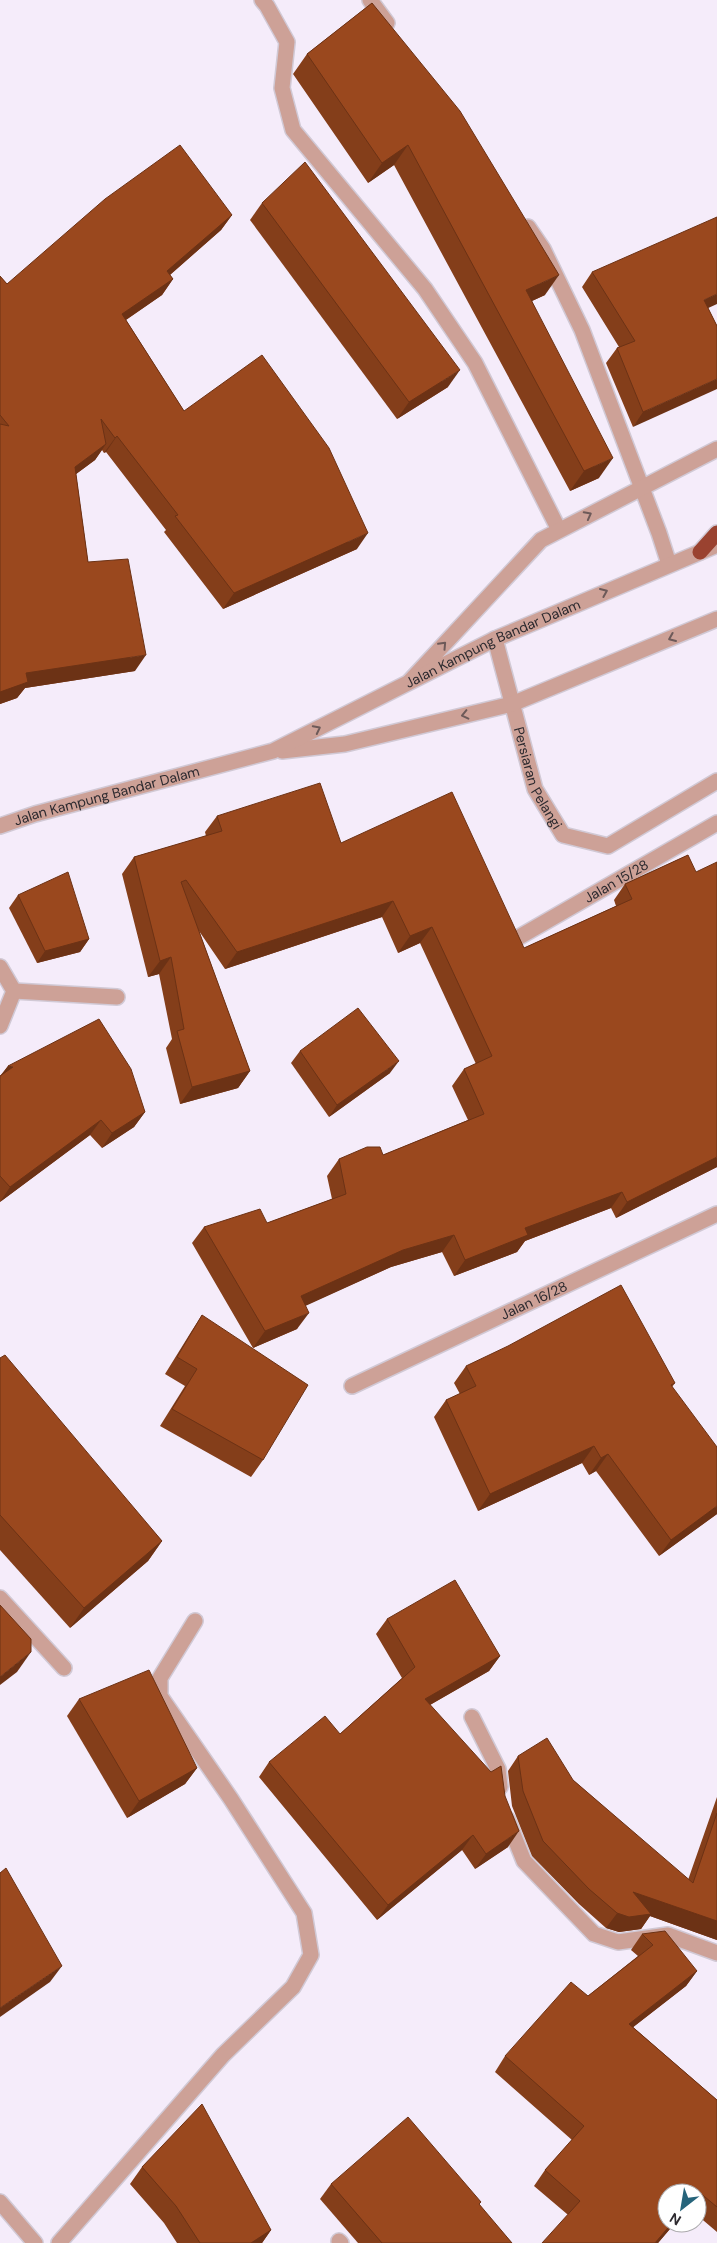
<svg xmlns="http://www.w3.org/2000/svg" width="717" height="2243" font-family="'DM Sans',sans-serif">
<rect width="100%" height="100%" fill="#f5ecfa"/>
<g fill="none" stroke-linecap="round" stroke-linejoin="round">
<defs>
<g id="service">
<path d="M 262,0 L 267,6 L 287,42 L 282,88 L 293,130 L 425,289 L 475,363 L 559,530"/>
<path d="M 0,967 L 14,991 L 0,1026"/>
<path d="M 14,991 L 117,997"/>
</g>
<g id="minor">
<path d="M 370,0 L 387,23"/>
<path d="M 528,227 L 543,249 L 582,330 L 659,533 L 669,564"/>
<path id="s1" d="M 495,639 L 535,789 L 563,835 L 608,846 L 717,781"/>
<path d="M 410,681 L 541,540 L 717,449"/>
<path id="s2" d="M 514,940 L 717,823"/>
<path id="s3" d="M 352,1386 L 717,1214"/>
<path d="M 0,1598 L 64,1668"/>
<path d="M 472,1717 L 498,1769 L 500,1787"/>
<path d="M 507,1819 L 524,1861 L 594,1934 L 618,1942 L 668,1935 L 717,1953"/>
<path d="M 0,2202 L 35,2243"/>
<path d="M 339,2241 L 341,2243"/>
<path d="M 59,2243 L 223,2055 L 293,1987 L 311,1955 L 304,1913 L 231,1799 L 160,1696 L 160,1678 L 195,1621"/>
</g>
<g id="tertiary">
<path d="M 282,751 L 345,744 L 512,704 L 717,619"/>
<path id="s4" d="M 0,826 L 35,814 L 273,751 L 495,639 L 717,545"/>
</g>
<path id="motorway" d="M 700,552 L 717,533"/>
</defs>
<use href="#service" stroke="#d1c9d5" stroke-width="18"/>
<use href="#minor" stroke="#d1c9d5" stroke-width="18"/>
<use href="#tertiary" stroke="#d1c9d5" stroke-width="18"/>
<use href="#motorway" stroke="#d1c9d5" stroke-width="18"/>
<use href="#service" stroke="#cda197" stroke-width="15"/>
<use href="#minor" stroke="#cda197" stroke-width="15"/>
<use href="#tertiary" stroke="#cda197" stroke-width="15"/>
<use href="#motorway" stroke="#9a4230" stroke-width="15"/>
</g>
<g fill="#843e1a">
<path d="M 372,3 L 545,295 L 532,301 L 599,478 L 570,491 L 394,165 L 368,183 L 293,74 L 307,54 Z"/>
<path d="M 262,203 L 448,387 L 397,419 L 250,220 Z"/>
<path d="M 232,215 L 221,230 L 170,275 L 173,279 L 162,295 L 126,320 L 184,411 L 357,549 L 223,609 L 164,532 L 166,530 L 106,452 L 104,453 L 102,450 L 95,460 L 76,474 L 88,562 L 135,671 L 25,688 L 17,698 L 0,704 L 0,276 L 7,284 Z"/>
<path d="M 592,272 L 708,308 L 717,326 L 633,427 L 606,363 L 617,348 L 619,347 L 582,287 Z"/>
<path d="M 217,816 L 341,843 L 524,948 L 616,906 L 614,900 L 625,884 L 688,855 L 717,1167 L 616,1218 L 611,1208 L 525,1241 L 517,1252 L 454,1276 L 442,1252 L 391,1267 L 306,1305 L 297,1329 L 253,1348 L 192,1243 L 204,1227 L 267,1223 L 332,1199 L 327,1176 L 339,1159 L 383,1155 L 468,1120 L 452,1086 L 464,1069 L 476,1064 L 420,943 L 398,953 L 382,917 L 225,969 L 199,931 L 250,1071 L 238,1088 L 180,1104 L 166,1048 L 172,1039 L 159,974 L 148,977 L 122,874 L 134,857 L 206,836 L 205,832 Z"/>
<path d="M 18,895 L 89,939 L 80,952 L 37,963 L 9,908 Z"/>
<path d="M 300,1051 L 390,1073 L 329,1117 L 291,1063 Z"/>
<path d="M 8,1066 L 145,1112 L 134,1127 L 102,1148 L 90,1135 L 0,1202 L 0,1076 Z"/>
<path d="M 202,1315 L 263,1460 L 251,1477 L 160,1426 L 185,1386 L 165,1374 L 191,1332 Z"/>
<path d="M 0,1358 L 162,1541 L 148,1561 L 70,1628 L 0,1550 Z"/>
<path d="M 466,1366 L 675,1383 L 672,1387 L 717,1514 L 659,1556 L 596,1471 L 589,1475 L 582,1463 L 478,1511 L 434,1417 L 446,1400 L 460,1394 L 454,1383 Z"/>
<path d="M 387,1619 L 500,1656 L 489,1671 L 430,1705 L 508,1847 L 475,1869 L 462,1850 L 377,1920 L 259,1777 L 269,1762 L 340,1734 L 402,1678 L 376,1634 Z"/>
<path d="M 79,1699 L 197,1768 L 185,1784 L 127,1818 L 67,1716 Z"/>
<path d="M 518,1756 L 573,1780 L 688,1880 L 717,1797 L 717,1940 L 650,1916 L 641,1929 L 619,1932 L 606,1928 L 579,1904 L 532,1856 L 512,1806 L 508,1771 Z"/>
<path d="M 642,1934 L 697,1971 L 686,1986 L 633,2027 L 717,2100 L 717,2232 L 697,2215 L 697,2193 L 667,2223 L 675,2223 L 658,2243 L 567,2214 L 534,2186 L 545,2170 L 572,2140 L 495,2072 L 505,2056 L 588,1996 L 638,1956 L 631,1950 Z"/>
<path d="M 142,2167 L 271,2230 L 262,2243 L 177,2243 L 164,2223 L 130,2184 Z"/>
<path d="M 331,2184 L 479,2205 L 512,2243 L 358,2243 L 320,2199 Z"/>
</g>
<g fill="#6c3215">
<path d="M 408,145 L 394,165 L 368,183 L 382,163 Z"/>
<path d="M 232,215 L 221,230 L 156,287 L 167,271 Z"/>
<path d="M 559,275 L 545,295 L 512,310 L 526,290 Z"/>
<path d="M 173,279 L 162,295 L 111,330 L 122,314 Z"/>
<path d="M 717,294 L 717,304 L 693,315 L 704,300 Z"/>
<path d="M 460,370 L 448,387 L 397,419 L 409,402 Z"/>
<path d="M 717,379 L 717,389 L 633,427 L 643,412 Z"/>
<path d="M 117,436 L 106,452 L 104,453 L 115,438 Z"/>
<path d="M 106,444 L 95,460 L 64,483 L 75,467 Z"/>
<path d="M 613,458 L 599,478 L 570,491 L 584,471 Z"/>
<path d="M 368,533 L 357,549 L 223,609 L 234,593 Z"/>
<path d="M 146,655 L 135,671 L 25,688 L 17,698 L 0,704 L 0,692 L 26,673 Z"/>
<path d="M 393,901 L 382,917 L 225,969 L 237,952 Z"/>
<path d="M 432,927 L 420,943 L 398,953 L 410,936 Z"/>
<path d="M 89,939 L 80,952 L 37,963 L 45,951 Z"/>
<path d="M 171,957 L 159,974 L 148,977 L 160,961 Z"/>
<path d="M 399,1061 L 390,1073 L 329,1117 L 337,1105 Z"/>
<path d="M 8,1066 L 13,1067 L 0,1077 Z"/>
<path d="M 250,1071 L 238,1088 L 180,1104 L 192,1087 Z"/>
<path d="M 145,1112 L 134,1127 L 102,1148 L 112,1133 Z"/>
<path d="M 101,1120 L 90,1135 L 0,1202 L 10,1187 Z"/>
<path d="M 717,1157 L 717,1167 L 616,1218 L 627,1202 Z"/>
<path d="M 622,1192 L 611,1208 L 525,1241 L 517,1252 L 454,1276 L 465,1260 L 525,1228 Z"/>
<path d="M 454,1235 L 442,1252 L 391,1267 L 290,1313 L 301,1296 L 403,1250 Z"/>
<path d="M 309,1313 L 297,1329 L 253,1348 L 265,1331 Z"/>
<path d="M 594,1446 L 582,1463 L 478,1511 L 490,1494 Z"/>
<path d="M 608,1454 L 596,1471 L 589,1475 L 601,1458 Z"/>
<path d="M 717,1506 L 717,1514 L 659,1556 L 671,1540 Z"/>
<path d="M 162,1541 L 148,1561 L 70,1628 L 84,1608 Z"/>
<path d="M 31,1652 L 17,1672 L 0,1685 L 0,1677 Z"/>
<path d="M 500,1656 L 489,1671 L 414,1714 L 425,1699 Z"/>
<path d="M 197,1768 L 185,1784 L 127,1818 L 139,1801 Z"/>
<path d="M 519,1831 L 508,1847 L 475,1869 L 486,1854 Z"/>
<path d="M 473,1835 L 462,1850 L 377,1920 L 388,1905 Z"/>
<path d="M 633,1892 L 717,1921 L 717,1940 L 650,1916 L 641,1929 L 619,1932 L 606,1928 Z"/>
<path d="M 62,1966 L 50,1982 L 0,2017 L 0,2008 Z"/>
<path d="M 697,1971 L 686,1986 L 618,2039 L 629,2024 Z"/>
<path d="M 672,2223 L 675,2223 L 658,2243 L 655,2243 Z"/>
<path d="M 271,2230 L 262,2243 L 251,2243 Z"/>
</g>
<g fill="#9a481e" stroke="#6c3215">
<path d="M 372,3 L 460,111 L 559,275 L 526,290 L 613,458 L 584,471 L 408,145 L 382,163 L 307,54 Z"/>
<path d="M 180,145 L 232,215 L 167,271 L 173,279 L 122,314 L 184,411 L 262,355 L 329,448 L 368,533 L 234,593 L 175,516 L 178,515 L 117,436 L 115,438 L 101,419 L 106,444 L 75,467 L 88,562 L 128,559 L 146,655 L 26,673 L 28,682 L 0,692 L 0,424 L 9,426 L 0,415 L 0,276 L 7,284 L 105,199 Z"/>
<path d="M 305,162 L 460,370 L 409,402 L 262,203 Z"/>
<path d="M 717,217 L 717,294 L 704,300 L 717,326 L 717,379 L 643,412 L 617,348 L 635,341 L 592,272 Z"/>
<path d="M 320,783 L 341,843 L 452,792 L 524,948 L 632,899 L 625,884 L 688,855 L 696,872 L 717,862 L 717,1157 L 627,1202 L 622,1192 L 525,1228 L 528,1235 L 465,1260 L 454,1235 L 403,1250 L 301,1296 L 309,1313 L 265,1331 L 204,1227 L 260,1209 L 267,1223 L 346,1194 L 339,1159 L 367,1147 L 380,1147 L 383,1155 L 484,1114 L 464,1069 L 492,1056 L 432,927 L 410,936 L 393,901 L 237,952 L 186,880 L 181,882 L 250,1071 L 192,1087 L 177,1031 L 184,1029 L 171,957 L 160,961 L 134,857 L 222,831 L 217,816 Z"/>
<path d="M 68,872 L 89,939 L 45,951 L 18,895 Z"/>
<path d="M 358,1008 L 399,1061 L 337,1105 L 300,1051 Z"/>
<path d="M 99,1019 L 131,1069 L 145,1112 L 112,1133 L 101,1120 L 10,1187 L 0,1176 L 0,1076 L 13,1067 L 8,1066 Z"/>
<path d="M 621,1285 L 675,1383 L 671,1385 L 717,1447 L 717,1506 L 671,1540 L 608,1454 L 601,1458 L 594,1446 L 490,1494 L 446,1400 L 476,1386 L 466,1366 L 508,1346 Z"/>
<path d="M 202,1315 L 308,1385 L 263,1460 L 172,1409 L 197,1369 L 177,1357 Z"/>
<path d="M 5,1355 L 162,1541 L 84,1608 L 0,1515 L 0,1358 Z"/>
<path d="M 455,1580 L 500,1656 L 425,1699 L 491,1772 L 501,1766 L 505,1796 L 519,1831 L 486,1854 L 473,1835 L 388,1905 L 269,1762 L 325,1716 L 340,1734 L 415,1667 L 387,1619 Z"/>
<path d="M 0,1605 L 31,1639 L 31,1652 L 0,1677 Z"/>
<path d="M 149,1670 L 197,1768 L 139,1801 L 79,1699 Z"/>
<path d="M 547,1738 L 573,1780 L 693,1883 L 717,1813 L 717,1921 L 633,1892 L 651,1914 L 629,1917 L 617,1913 L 589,1889 L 543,1841 L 523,1791 L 518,1756 Z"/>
<path d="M 6,1868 L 62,1966 L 0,2008 L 0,1873 Z"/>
<path d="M 665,1931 L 697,1971 L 629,2024 L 717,2100 L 717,2207 L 699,2192 L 697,2195 L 697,2193 L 667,2193 L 667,2223 L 672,2223 L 655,2243 L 542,2243 L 580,2201 L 545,2170 L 584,2126 L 505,2056 L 571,1982 L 588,1996 L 653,1945 L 642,1934 Z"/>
<path d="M 202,2104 L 271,2230 L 251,2243 L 200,2243 L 176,2206 L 142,2167 Z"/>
<path d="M 408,2117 L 481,2202 L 479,2204 L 512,2243 L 382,2243 L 331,2184 Z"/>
</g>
<defs><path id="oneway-chevron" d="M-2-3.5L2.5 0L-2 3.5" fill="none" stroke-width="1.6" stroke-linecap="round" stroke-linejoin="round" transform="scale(1.25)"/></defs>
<g stroke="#6d5a59">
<use href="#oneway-chevron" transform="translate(588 515) rotate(-28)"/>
<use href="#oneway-chevron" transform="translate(604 592) rotate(-23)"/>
<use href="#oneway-chevron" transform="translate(672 638) rotate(157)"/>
<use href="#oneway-chevron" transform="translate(443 645) rotate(-47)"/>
<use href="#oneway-chevron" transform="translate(465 715) rotate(167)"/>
<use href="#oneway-chevron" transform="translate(317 729) rotate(-27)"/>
</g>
<g text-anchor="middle" stroke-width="5" stroke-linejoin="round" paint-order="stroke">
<g font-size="14" fill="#2d2a2f" stroke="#fff">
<text dy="5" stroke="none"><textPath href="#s4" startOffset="528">Jalan Kampung Bandar Dalam</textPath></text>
<text dy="5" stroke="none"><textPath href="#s1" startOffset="146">Persiaran Pelangi</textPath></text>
<text dy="5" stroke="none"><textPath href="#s4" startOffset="111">Jalan Kampung Bandar Dalam</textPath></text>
<text dy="5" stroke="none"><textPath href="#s2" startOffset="118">Jalan 15/28</textPath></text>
<text dy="5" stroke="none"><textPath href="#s3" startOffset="201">Jalan 16/28</textPath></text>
</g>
</g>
<g transform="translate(682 2208) rotate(211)"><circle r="24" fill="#ffffff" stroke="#abaaac"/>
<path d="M0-4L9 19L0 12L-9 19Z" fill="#26647b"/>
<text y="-8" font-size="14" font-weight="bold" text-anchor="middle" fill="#2d2a2f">N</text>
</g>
</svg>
